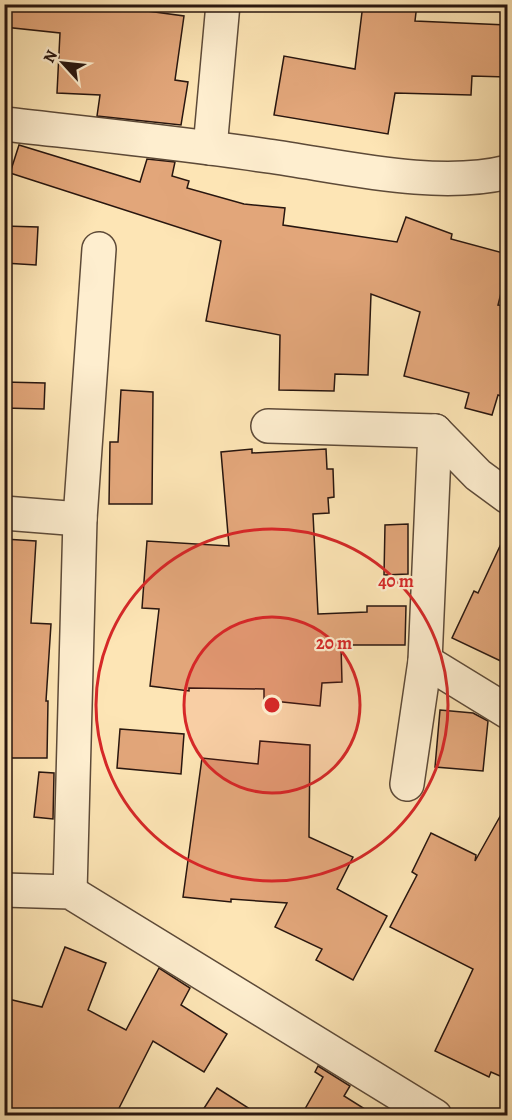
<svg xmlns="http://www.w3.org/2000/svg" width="512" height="1120" font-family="Alegreya,serif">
<rect width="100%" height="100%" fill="#fde5b5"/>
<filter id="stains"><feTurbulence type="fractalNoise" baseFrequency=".00333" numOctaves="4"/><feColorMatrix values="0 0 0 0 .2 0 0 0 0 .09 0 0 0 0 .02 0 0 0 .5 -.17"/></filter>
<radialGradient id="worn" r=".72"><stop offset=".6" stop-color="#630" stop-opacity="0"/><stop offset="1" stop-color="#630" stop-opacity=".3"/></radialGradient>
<g fill="#e2a67a" stroke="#28160f" stroke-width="1.5">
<path d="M 4,4 L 103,9 L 103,5 L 184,16 L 175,80 L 188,82 L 181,125 L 97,116 L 100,95 L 57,93 L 60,33 L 4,27 Z"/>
<path d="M 363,4 L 417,4 L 415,21 L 507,25 L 507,77 L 472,76 L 471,95 L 395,93 L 388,134 L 274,115 L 284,56 L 355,69 Z"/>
<path d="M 19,145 L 140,182 L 147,159 L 175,162 L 172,176 L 189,181 L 187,188 L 244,204 L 285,208 L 283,225 L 397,242 L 406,217 L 452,234 L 451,239 L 507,254 L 507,269 L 498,305 L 507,306 L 507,398 L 498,395 L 492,415 L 465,408 L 469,393 L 404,376 L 420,312 L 371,294 L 368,375 L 335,374 L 334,391 L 279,390 L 280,335 L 206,321 L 221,241 L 10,173 Z"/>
<path d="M 4,226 L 38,227 L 36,265 L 4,263 Z"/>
<path d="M 4,382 L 45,383 L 44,409 L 4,408 Z"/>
<path d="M 121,390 L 153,392 L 152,504 L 109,504 L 110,442 L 118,442 Z"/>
<path d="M 252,449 L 252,453 L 326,449 L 327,469 L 333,469 L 334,497 L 328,498 L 329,513 L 313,514 L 318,614 L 367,612 L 367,606 L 406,606 L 405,645 L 341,645 L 342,682 L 322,683 L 320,706 L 264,700 L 264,689 L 189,688 L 189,691 L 150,686 L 159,609 L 142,608 L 147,541 L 229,546 L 221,452 Z"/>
<path d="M 408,524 L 408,574 L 384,575 L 385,525 Z"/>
<path d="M 507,531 L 507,664 L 452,638 L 474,591 L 478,593 Z"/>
<path d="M 4,539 L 36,541 L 31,623 L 51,624 L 46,701 L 48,701 L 47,758 L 4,758 Z"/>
<path d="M 440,710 L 473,713 L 488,721 L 483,771 L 435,767 Z"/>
<path d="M 120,729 L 184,734 L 181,774 L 117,768 Z"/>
<path d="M 260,741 L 310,745 L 309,837 L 353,857 L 337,889 L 387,916 L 353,980 L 316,960 L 322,949 L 275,927 L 287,903 L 231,899 L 231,902 L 183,897 L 202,758 L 258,764 Z"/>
<path d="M 39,772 L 54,773 L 53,819 L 34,817 Z"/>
<path d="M 507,804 L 507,1079 L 491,1072 L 489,1077 L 435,1051 L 473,969 L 390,927 L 417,875 L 412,872 L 431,833 L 476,855 L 475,861 Z"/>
<path d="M 65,947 L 106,963 L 88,1010 L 126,1030 L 159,968 L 190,988 L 181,1005 L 227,1034 L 204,1072 L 153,1041 L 115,1116 L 4,1116 L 4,998 L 42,1007 Z"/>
<path d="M 318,1066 L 350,1086 L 344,1096 L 376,1116 L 301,1116 L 323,1077 L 315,1072 Z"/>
<path d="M 217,1088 L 261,1116 L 199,1116 Z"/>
</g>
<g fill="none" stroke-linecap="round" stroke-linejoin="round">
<defs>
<g id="minor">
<path d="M 4,124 C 92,134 180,143 268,156 C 341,166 436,190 508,172"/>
<path d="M 210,148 L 223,4"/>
<path d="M 268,426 L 435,431 L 478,475 L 508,497"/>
<path d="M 4,513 L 80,519"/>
<path d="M 425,661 L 508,712"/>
<path d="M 407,784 L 425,661 L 435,431"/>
<path d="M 4,890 L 70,892 L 435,1116"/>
<path d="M 70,892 L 80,519 L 99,249"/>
</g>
</defs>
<use href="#minor" stroke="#5d4a38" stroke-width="36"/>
<use href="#minor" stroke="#feeecf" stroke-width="33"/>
</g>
<circle cx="272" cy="705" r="88" fill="#d62828" fill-opacity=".12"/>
<g fill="none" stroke="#d62828" stroke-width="3">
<circle cx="272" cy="705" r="88"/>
<circle cx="272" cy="705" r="176"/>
</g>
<circle cx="272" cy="705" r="9" fill="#d62828" stroke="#feeecf" stroke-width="3"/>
<g font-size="18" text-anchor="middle" font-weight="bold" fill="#d62828" stroke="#feeecf" stroke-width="4.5" stroke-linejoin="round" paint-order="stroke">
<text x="396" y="587">40 m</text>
<text x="334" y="649">20 m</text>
</g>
<rect width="512" height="1120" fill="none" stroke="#fde5b5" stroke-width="24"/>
<rect x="6" y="6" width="500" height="1108" fill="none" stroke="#28160f" stroke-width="3"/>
<rect x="12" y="12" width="488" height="1096" fill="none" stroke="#28160f" stroke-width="1.5"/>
<g transform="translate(63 63) rotate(297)" stroke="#feeecf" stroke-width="4.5" paint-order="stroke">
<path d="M0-4.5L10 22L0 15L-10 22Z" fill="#28160f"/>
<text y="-9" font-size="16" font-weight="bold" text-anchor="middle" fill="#28160f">N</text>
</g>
<rect width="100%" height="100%" filter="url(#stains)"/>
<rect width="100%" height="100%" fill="url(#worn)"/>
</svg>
